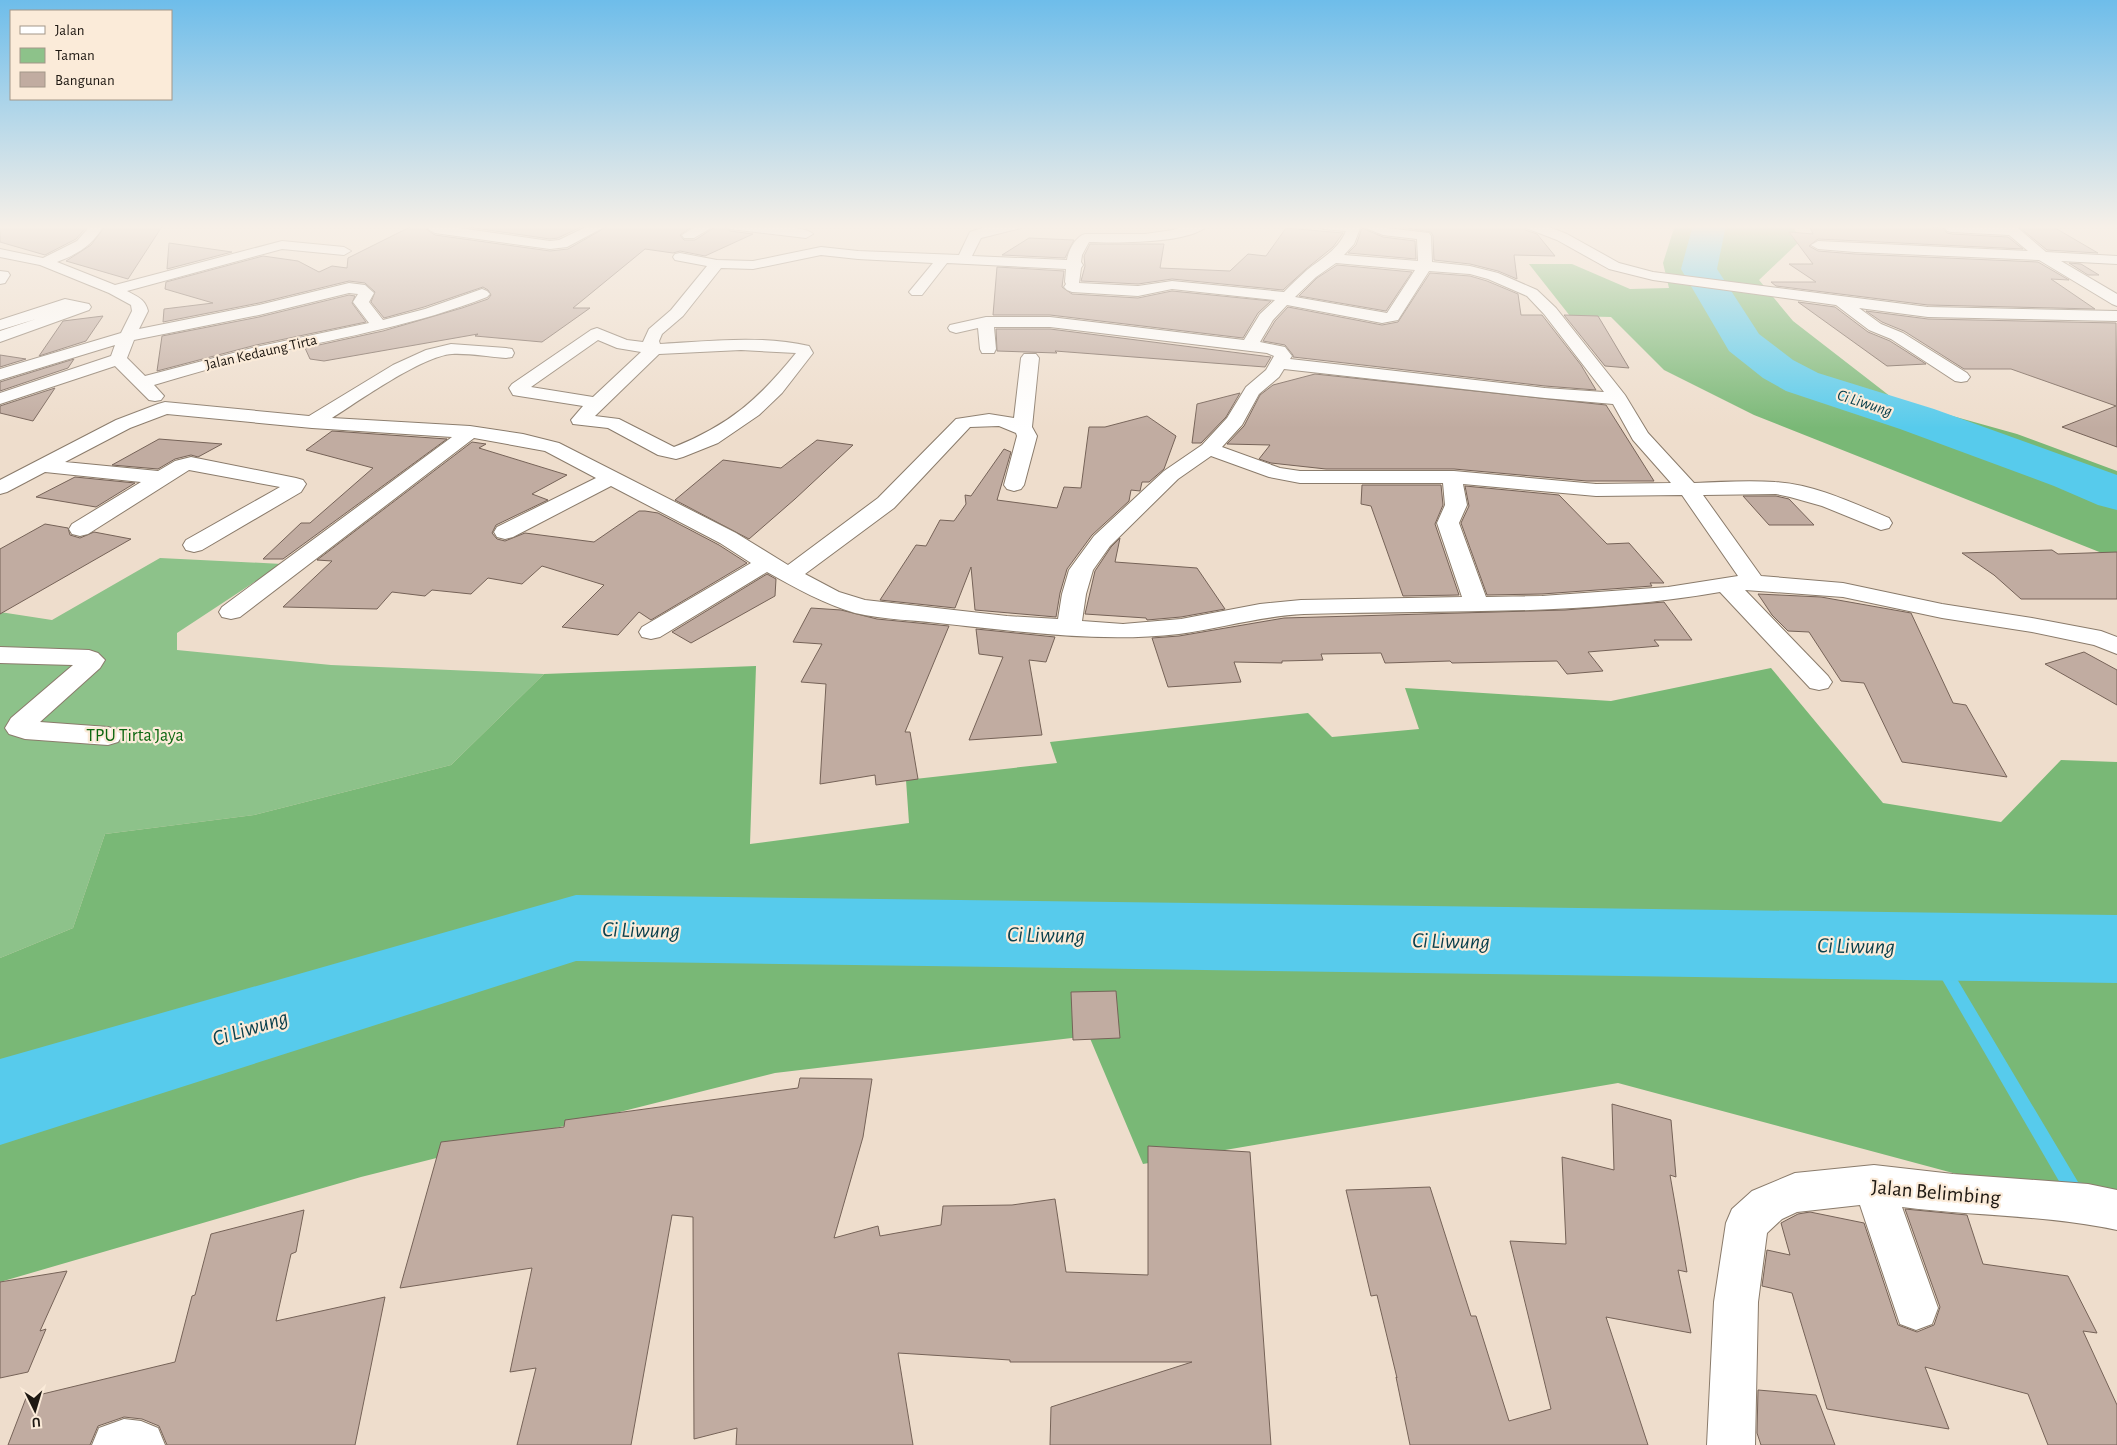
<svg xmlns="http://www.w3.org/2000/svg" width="2117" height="1445" font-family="'Alegreya Sans',sans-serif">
<rect width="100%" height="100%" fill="#edc"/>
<path fill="#8dc28a" d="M 160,558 L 282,564 L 177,633 L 177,650 L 331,665 L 544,674 L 451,765 L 254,815 L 105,834 L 73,928 L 0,958 L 0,612 L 52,620 Z"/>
<g fill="#79b876">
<path d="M 1675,225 L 1792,225 L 1801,240 L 1759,280 L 1793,321 L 1895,400 L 2017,434 L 2117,471 L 2117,559 L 1754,415 L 1664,370 L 1611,317 L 1570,316 L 1529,264 L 1572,264 L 1630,289 L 1669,288 L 1663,263 Z"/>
<path d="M 756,666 L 750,844 L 909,823 L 906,780 L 1057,763 L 1050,742 L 1308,713 L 1332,737 L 1419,729 L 1405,688 L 1611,701 L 1771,668 L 1883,803 L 2001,822 L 2061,760 L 2117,762 L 2117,1217 L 1618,1083 L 1143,1164 L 1089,1036 L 775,1073 L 361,1177 L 0,1282 L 0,958 L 73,928 L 105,834 L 254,815 L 451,765 L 544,674 Z"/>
</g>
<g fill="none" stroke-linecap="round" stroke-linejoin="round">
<path fill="#57cbec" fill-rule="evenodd" d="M 1930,941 L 1935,942 L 2078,1182 L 2087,1184 L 2089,1190 L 2087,1196 L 2081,1198 L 2067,1195 L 1925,950 L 1923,946 L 1925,942 Z"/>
<g fill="#57cbec" fill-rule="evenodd">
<path d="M 1693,225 L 1726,225 L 1717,269 L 1759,334 L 1793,360 L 1818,373 L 1934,409 L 2117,475 L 2117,510 L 2098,505 L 2054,486 L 1900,429 L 1786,391 L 1763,378 L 1729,351 L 1681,269 Z"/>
<path d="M 576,895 L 2117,915 L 2117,983 L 576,961 L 0,1145 L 0,1059 Z"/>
</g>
</g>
<g fill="#c1aca1" stroke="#766358">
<path d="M 0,225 L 88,225 L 76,239 L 45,255 L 0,242 Z"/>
<path d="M 106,225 L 163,225 L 128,279 L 66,261 L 91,245 Z"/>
<path d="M 414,225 L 428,225 L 426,229 L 435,235 L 550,251 L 568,249 L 610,225 L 694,225 L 680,235 L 684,240 L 695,240 L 718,225 L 722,225 L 730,231 L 753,234 L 705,256 L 680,251 L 673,253 L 645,249 L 573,308 L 590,308 L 542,342 L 475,336 L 478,334 L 324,361 L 310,359 L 305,348 L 383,331 L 462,308 L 488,299 L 491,295 L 488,290 L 483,287 L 424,307 L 384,318 L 371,302 L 375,292 L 365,283 L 349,281 L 259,303 L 163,322 L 164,309 L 213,303 L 165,289 L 166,282 L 263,256 L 298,261 L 319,272 L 332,266 L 347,268 L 348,258 Z"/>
<path d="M 454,225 L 585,225 L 558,238 L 550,239 Z"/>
<path d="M 1389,225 L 1523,225 L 1525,230 L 1537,234 L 1555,256 L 1514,255 L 1517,279 L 1498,271 L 1470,264 L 1434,260 L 1433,236 L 1431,232 Z"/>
<path d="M 1809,225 L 1901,225 L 1943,228 L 1947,233 L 1952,234 L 2008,237 L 2023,249 L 1818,239 L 1809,246 L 1818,251 L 1855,254 L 2038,262 L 2069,280 L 2051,279 L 2095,309 L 1928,305 L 1776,286 L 1771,282 L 1816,282 L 1789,264 L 1813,264 L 1789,232 L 1813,234 Z"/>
<path d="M 2015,225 L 2050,225 L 2098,253 L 2047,250 L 2019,227 Z"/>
<path d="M 1286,228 L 1343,233 L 1333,247 L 1306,269 L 1283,290 L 1172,279 L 1138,284 L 1081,281 L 1085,266 L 1084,256 L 1090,244 L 1164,244 L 1160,268 L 1230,271 L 1248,254 L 1266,256 Z"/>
<path d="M 1362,228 L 1383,237 L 1415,241 L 1416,259 L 1348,253 L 1356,245 Z"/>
<path d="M 1029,238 L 1074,240 L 1065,258 L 1002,255 Z"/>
<path d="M 169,243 L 232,252 L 167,269 Z"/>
<path d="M 2069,263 L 2081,264 L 2099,275 L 2088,275 Z"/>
<path d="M 1337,265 L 1412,272 L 1386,311 L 1299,296 L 1317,278 Z"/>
<path d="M 997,267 L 1064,271 L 1062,287 L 1072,294 L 1138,298 L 1172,291 L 1271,301 L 1258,313 L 1243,338 L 1050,315 L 993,315 Z"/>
<path d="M 1430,273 L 1470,276 L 1487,281 L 1518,294 L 1521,315 L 1542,315 L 1581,365 L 1596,390 L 1545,386 L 1293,357 L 1293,355 L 1285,345 L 1263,341 L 1275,321 L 1288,307 L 1382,325 L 1398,322 Z"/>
<path d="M 349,295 L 355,296 L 352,303 L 366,322 L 256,345 L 157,371 L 162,336 L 259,317 Z"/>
<path d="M 1798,302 L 1835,307 L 1868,332 L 1890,341 L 1926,364 L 1887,366 Z"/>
<path d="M 1866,311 L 1928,319 L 2116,323 L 2117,447 L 2062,427 L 2116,406 L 2011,369 L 1964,369 L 1904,331 L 1882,322 Z"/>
<path d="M 1564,315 L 1598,316 L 1629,368 L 1605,366 Z"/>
<path d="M 103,316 L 86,341 L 39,356 L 63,321 Z"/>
<path d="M 996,329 L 1050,329 L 1271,357 L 1265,367 L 1055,351 L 1057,353 L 997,351 Z"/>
<path d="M 0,355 L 26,359 L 0,367 Z"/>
<path d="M 74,359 L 68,368 L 0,391 L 0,382 Z"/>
<path d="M 1315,374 L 1606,405 L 1654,481 L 1587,481 L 1454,469 L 1326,469 L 1271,463 L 1259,459 L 1270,445 L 1227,444 L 1244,426 L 1260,395 L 1273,385 Z"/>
<path d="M 55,388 L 33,421 L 0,413 L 0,406 Z"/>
<path d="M 1240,393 L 1226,417 L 1201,443 L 1192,443 L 1197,404 Z"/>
<path d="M 1147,416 L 1176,436 L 1164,469 L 1149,482 L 1142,482 L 1140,491 L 1131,490 L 1129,501 L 1092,535 L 1067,569 L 1060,593 L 1056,617 L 975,610 L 971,567 L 955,608 L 880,600 L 916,545 L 926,546 L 940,520 L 954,521 L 966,504 L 965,495 L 971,496 L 1004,449 L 1011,452 L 997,500 L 1057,508 L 1064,487 L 1081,488 L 1089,427 L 1105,427 Z"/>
<path d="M 332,431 L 447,439 L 283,559 L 263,559 L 301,523 L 310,523 L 373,468 L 306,450 Z"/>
<path d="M 159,439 L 222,444 L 198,457 L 191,455 L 175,459 L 158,469 L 112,465 Z"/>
<path d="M 817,440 L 853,445 L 795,499 L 749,539 L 675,500 L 723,460 L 781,468 Z"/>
<path d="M 472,442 L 486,444 L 479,448 L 567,475 L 532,494 L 548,500 L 496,525 L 492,533 L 497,539 L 505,541 L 525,533 L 594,542 L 639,511 L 645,511 L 658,513 L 719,545 L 747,563 L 651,620 L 639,612 L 618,635 L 562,627 L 604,585 L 542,566 L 522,584 L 488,578 L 471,594 L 432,590 L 425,596 L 392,592 L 377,609 L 283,607 L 332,561 L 317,560 Z"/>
<path d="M 75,477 L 135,483 L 96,507 L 36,497 Z"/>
<path d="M 1362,485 L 1441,485 L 1443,505 L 1435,524 L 1459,595 L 1403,596 L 1371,506 L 1361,504 Z"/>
<path d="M 1465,486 L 1559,495 L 1607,544 L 1629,543 L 1664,583 L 1650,583 L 1652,586 L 1542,594 L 1487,595 L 1461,523 L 1469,506 Z"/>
<path d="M 1743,496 L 1776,496 L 1789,499 L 1814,525 L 1769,525 Z"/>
<path d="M 45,524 L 68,528 L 70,535 L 80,538 L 94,532 L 131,539 L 0,614 L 0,549 Z"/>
<path d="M 1120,538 L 1115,562 L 1197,568 L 1225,609 L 1181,617 L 1147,620 L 1146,618 L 1085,614 L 1095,571 L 1111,547 Z"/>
<path d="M 2052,550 L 2058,554 L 2117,552 L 2117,599 L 2021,599 L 1994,575 L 1962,553 Z"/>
<path d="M 767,574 L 776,579 L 775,596 L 691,643 L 672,632 Z"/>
<path d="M 1758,594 L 1821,597 L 1911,613 L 1953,703 L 1966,705 L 2007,777 L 1902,762 L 1864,683 L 1841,681 L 1809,632 L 1788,631 L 1772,615 Z"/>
<path d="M 1664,602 L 1692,640 L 1654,640 L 1659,646 L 1588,652 L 1603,671 L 1567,674 L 1557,661 L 1452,663 L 1450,661 L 1385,663 L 1381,653 L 1321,654 L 1323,660 L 1282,661 L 1282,663 L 1234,662 L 1241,682 L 1168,687 L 1152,638 L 1179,636 L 1284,618 L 1565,610 Z"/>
<path d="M 811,608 L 841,610 L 877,619 L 949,626 L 905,732 L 910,732 L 918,779 L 876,785 L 875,775 L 820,784 L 826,684 L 801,682 L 822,644 L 793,642 Z"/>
<path d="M 976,629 L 1055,637 L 1046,662 L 1029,660 L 1042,735 L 969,740 L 1003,657 L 979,654 Z"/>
<path d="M 2084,652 L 2117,670 L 2117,705 L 2045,664 Z"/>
<path d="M 1116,991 L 1120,1038 L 1073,1040 L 1071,992 Z"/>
<path d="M 800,1078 L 872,1079 L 863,1137 L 834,1238 L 878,1226 L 880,1236 L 941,1225 L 943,1206 L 1012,1205 L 1055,1199 L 1066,1272 L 1148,1275 L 1148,1146 L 1250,1152 L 1271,1445 L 1050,1445 L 1051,1407 L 1192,1362 L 1010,1362 L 1010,1360 L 898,1353 L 913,1445 L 736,1445 L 737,1428 L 694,1439 L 693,1217 L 672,1215 L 631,1445 L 517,1445 L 536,1368 L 510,1372 L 532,1268 L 400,1288 L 441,1142 L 564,1127 L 565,1120 L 798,1088 Z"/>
<path d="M 1612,1104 L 1671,1120 L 1676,1177 L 1670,1175 L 1687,1272 L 1678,1270 L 1691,1333 L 1606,1317 L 1648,1445 L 1410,1445 L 1396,1377 L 1397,1378 L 1377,1295 L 1371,1296 L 1346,1190 L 1430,1187 L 1471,1316 L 1476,1316 L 1509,1421 L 1551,1409 L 1510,1241 L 1566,1244 L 1562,1157 L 1614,1170 Z"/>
<path d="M 1905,1209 L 1967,1215 L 1983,1264 L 2068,1276 L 2097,1333 L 2083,1331 L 2117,1405 L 2117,1445 L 2048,1445 L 2028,1394 L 1925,1367 L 1949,1429 L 1827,1409 L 1792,1293 L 1762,1286 L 1767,1250 L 1790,1255 L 1781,1223 L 1798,1214 L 1810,1212 L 1864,1223 L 1898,1325 L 1917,1332 L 1934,1325 L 1940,1307 Z"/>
<path d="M 304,1210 L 296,1252 L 291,1254 L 276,1321 L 385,1297 L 355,1445 L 167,1445 L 159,1426 L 142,1419 L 124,1417 L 98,1426 L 90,1445 L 8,1445 L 26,1398 L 175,1362 L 192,1296 L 195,1295 L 211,1234 Z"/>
<path d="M 67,1271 L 40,1331 L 46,1329 L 28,1372 L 0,1378 L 0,1282 Z"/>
<path d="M 1758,1390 L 1816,1395 L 1835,1445 L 1761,1445 L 1757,1433 Z"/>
</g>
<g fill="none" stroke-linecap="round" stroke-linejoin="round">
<defs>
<g id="minor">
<path d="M 91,225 L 104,225 C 93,245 78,254 57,262 L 115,285 L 282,241 L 344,247 L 351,251 L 344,255 L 282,249 L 127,291 C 138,297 145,299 148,311 L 139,329 L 259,305 L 349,283 L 365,285 L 374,293 L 369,302 L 383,320 L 425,309 L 482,289 L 487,291 L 490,294 L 487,297 C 418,324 347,337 275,352 C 234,361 194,373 154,385 L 164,396 L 161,400 L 155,401 L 149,400 L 115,366 L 0,404 L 0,393 L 111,356 L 115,345 L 0,380 L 0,369 L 121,333 L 132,311 L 131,305 L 109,293 L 40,265 L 0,257 L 0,249 L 43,258 L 77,241 ZM 349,293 L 358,294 L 353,302 L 369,323 L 256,347 L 145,376 L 127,358 L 134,340 L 259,315 Z"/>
<path d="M 438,225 L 550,241 L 559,240 L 590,225 L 608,225 L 567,247 L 550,249 L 435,233 L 428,229 L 430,226 Z"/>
<path d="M 698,225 L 716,225 L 694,238 L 684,238 L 682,235 Z"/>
<path d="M 724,225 C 739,225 805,224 813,234 L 806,238 L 730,229 Z"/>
<path d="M 991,225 L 1022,225 L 1021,228 L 981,238 L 972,256 L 1067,260 C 1068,251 1076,236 1085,234 L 1145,234 L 1173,230 L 1188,225 L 1208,225 C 1191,244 1115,243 1089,242 L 1082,255 L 1081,262 L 1083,265 L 1081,268 L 1079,283 L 1138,286 L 1172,281 L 1284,292 C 1291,285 1299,277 1307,270 C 1322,258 1338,250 1346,231 L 1323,229 L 1317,225 L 1387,225 L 1388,228 L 1429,233 L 1431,236 L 1432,262 L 1470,266 L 1498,273 L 1537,290 L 1556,308 L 1625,395 L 1648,433 L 1694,483 C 1720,482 1748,480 1775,482 C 1814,484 1853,503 1889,518 L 1892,523 L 1889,528 L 1881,530 L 1822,506 L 1790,497 L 1776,494 L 1703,495 L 1761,576 L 1843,583 L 1942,604 L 2032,618 L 2101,631 L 2117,637 L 2117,654 L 2094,645 L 2032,632 L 1942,618 L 1843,597 L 1745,590 L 1828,676 L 1832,682 L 1828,688 L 1819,690 L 1810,688 L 1720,592 C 1583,616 1443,610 1304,614 C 1262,616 1221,628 1179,634 C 1102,643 1024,632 947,624 C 917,620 884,620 855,613 C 824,604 796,588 767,572 L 660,637 L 651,639 L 642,637 L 639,632 L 642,627 L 751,563 L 720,543 L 611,486 L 513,537 L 505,539 L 497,537 L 494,532 L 497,527 L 596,478 L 545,451 L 474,438 L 240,617 L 231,619 L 222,617 L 219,612 L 222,607 L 452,437 L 312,428 L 167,414 L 130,428 L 65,462 L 158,471 L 175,461 L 191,457 L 296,478 L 303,480 L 306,484 L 301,492 L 202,550 L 194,552 L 186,550 L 183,545 L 186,540 L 280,487 L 189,470 L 88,534 L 80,536 L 72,534 L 69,529 L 72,524 L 141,482 L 45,472 L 7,492 L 0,494 L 0,480 L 116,420 L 158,404 L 165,402 L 309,416 L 393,365 L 426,350 L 451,344 L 506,348 L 512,349 L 514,353 L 512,357 L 506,358 C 489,357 469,353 452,354 C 422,356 359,401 332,418 L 470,426 L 523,434 L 559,443 L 736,533 L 788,565 L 878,498 L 956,419 L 989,414 L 1014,418 L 1021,358 L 1024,354 L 1036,354 L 1039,358 L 1032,427 L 1037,436 L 1024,485 L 1021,489 L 1014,491 L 1007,489 L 1004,485 L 1017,436 L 1016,433 L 999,426 L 970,427 L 894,508 L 805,574 L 839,592 L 865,600 L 1007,616 L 1058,619 L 1062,594 L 1069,570 L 1094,536 L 1164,471 L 1202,445 L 1227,418 L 1246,387 L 1266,370 L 1274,356 L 1267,353 L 1050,327 L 994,327 L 996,349 L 994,353 L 982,353 L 980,349 L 978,328 L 956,333 L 950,331 L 948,328 L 950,325 L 986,317 L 1050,317 L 1244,340 L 1260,314 L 1275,300 L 1172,289 L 1138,296 L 1072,292 L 1067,290 L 1064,287 L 1066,284 L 1065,282 L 1066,269 L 947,263 L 922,295 L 912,295 L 909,292 L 933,263 L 858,259 L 821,255 L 753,269 L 721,268 L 683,316 L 662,334 L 659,341 L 660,344 C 709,341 761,335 809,346 L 813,353 L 782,393 L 759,415 L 718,443 L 683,457 L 676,459 L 658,455 L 608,428 L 573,424 L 571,420 L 583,406 L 519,396 L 513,395 L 509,388 L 512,384 L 591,330 L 597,328 L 627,340 L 643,342 L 649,329 L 671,310 L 707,266 L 675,260 L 673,257 L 675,254 L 680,253 L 717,260 L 753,261 L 821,247 L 858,251 L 959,255 L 970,232 ZM 1361,226 L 1383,235 L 1417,239 L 1418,261 L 1344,255 L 1354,244 ZM 1336,263 L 1415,270 L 1387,313 L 1295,297 L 1316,277 ZM 1429,271 L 1470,274 L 1488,279 L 1527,296 L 1544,314 L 1604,392 L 1545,388 L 1290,359 L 1292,356 L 1285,347 L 1260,342 L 1273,320 L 1287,305 L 1382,323 L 1398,320 ZM 598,340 L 617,348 L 641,352 L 593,397 L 531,387 ZM 741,350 L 796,353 C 759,399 729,425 674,447 L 619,419 L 595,416 L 659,354 ZM 1284,369 L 1545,398 L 1613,404 L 1633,440 L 1671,483 L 1596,484 L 1454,471 L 1300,471 L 1280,468 L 1222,447 L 1242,425 L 1259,394 L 1279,377 ZM 1211,456 L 1269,477 L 1300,483 L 1443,483 L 1445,505 L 1437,523 L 1462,597 L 1301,600 L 1260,604 L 1181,619 L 1123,624 L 1082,621 L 1086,594 L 1093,570 L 1110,546 L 1178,479 ZM 1463,484 L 1596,496 L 1682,495 L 1738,576 L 1668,587 L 1542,596 L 1486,597 L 1459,523 L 1467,505 Z"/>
<path d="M 1525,225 L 1544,225 L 1567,234 L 1619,263 L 1653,272 L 1928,307 L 2117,311 L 2117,321 L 1928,317 L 1859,308 L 1881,324 L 1903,333 L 1967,373 L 1970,377 L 1967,381 L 1961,382 L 1955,381 L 1891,339 L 1869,330 L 1836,305 L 1653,280 L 1609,269 L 1557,240 L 1526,228 Z"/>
<path d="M 1943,225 L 2013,227 L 2018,228 L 2046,252 L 2117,256 L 2117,264 L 2061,261 L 2117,294 L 2117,306 L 2112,304 L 2039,260 L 1855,252 L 1818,249 L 1811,245 L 1818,241 L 2028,251 L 2009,235 L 1952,232 L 1947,231 Z"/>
<path d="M 0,271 L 8,272 L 10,275 L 5,283 L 0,284 Z"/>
<path d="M 65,299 L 89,304 L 91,307 L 89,310 L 0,342 L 0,331 L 36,319 L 0,330 L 0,320 Z"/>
<path d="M 0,647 L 89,650 L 98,653 L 105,660 L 100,668 L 40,722 L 108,727 L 118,730 L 122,736 L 118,742 L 108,745 L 25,739 L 9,734 L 5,728 L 11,718 L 73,665 L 0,663 Z"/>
<path d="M 1874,1165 L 1953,1174 L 2088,1184 L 2117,1190 L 2117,1230 C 2048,1215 1973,1216 1902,1207 L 1938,1308 L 1932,1324 L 1916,1330 L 1900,1324 L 1860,1205 L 1797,1212 L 1782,1219 L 1767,1233 L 1758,1302 L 1755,1445 L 1707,1445 L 1714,1302 L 1726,1223 L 1732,1209 L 1752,1191 L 1795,1173 Z"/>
<path d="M 124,1419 L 141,1421 L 158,1428 L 165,1445 L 92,1445 L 99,1428 Z"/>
</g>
</defs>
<use href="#minor" stroke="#8a7b6b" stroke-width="2"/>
<use href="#minor" fill="#fff" fill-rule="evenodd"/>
</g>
<linearGradient id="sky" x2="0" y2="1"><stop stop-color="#6ebdea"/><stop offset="0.53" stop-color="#f7f0e8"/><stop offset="1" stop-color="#f7f0e8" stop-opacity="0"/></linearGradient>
<rect width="2117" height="428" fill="url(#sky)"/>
<g text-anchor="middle" stroke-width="4.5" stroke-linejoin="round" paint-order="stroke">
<g font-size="15" fill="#1e1812" stroke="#fbebd9">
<text transform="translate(261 352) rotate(-13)" y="5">Jalan Kedaung Tirta</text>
</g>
<g font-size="16" font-style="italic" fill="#0a404d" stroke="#fbebd9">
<text transform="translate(1865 402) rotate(18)" y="6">Ci Liwung</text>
</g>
<g font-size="18" fill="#0c6710" stroke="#fbebd9">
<text x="135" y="741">TPU Tirta Jaya</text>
</g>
<g font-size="21" fill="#1e1812" stroke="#fbebd9">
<text transform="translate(1936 1192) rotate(5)" y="7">Jalan Belimbing</text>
</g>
<g font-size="22" font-style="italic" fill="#0a404d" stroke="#fbebd9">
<text transform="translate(641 929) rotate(1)" y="8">Ci Liwung</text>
<text transform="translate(1046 934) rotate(1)" y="8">Ci Liwung</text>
<text transform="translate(1451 940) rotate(1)" y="8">Ci Liwung</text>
<text transform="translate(1856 945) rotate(1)" y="8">Ci Liwung</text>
<text transform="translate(250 1027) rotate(-17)" y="8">Ci Liwung</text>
</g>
</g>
<rect x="10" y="10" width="162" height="90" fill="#fbebd9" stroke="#a39789"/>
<rect x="20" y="26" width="25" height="8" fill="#ffffff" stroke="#a39789"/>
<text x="55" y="35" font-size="15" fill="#1e1812">Jalan</text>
<rect x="20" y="48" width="25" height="15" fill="#8dc28a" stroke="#a39789"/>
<text x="55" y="60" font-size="15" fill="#1e1812">Taman</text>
<rect x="20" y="72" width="25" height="15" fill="#c1aca1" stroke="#a39789"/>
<text x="55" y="85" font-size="15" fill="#1e1812">Bangunan</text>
<g transform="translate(35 1410) rotate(175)" stroke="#fbebd9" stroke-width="4" paint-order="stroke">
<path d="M0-4L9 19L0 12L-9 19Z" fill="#1e1812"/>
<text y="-8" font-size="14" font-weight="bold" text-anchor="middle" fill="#1e1812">U</text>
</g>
</svg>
